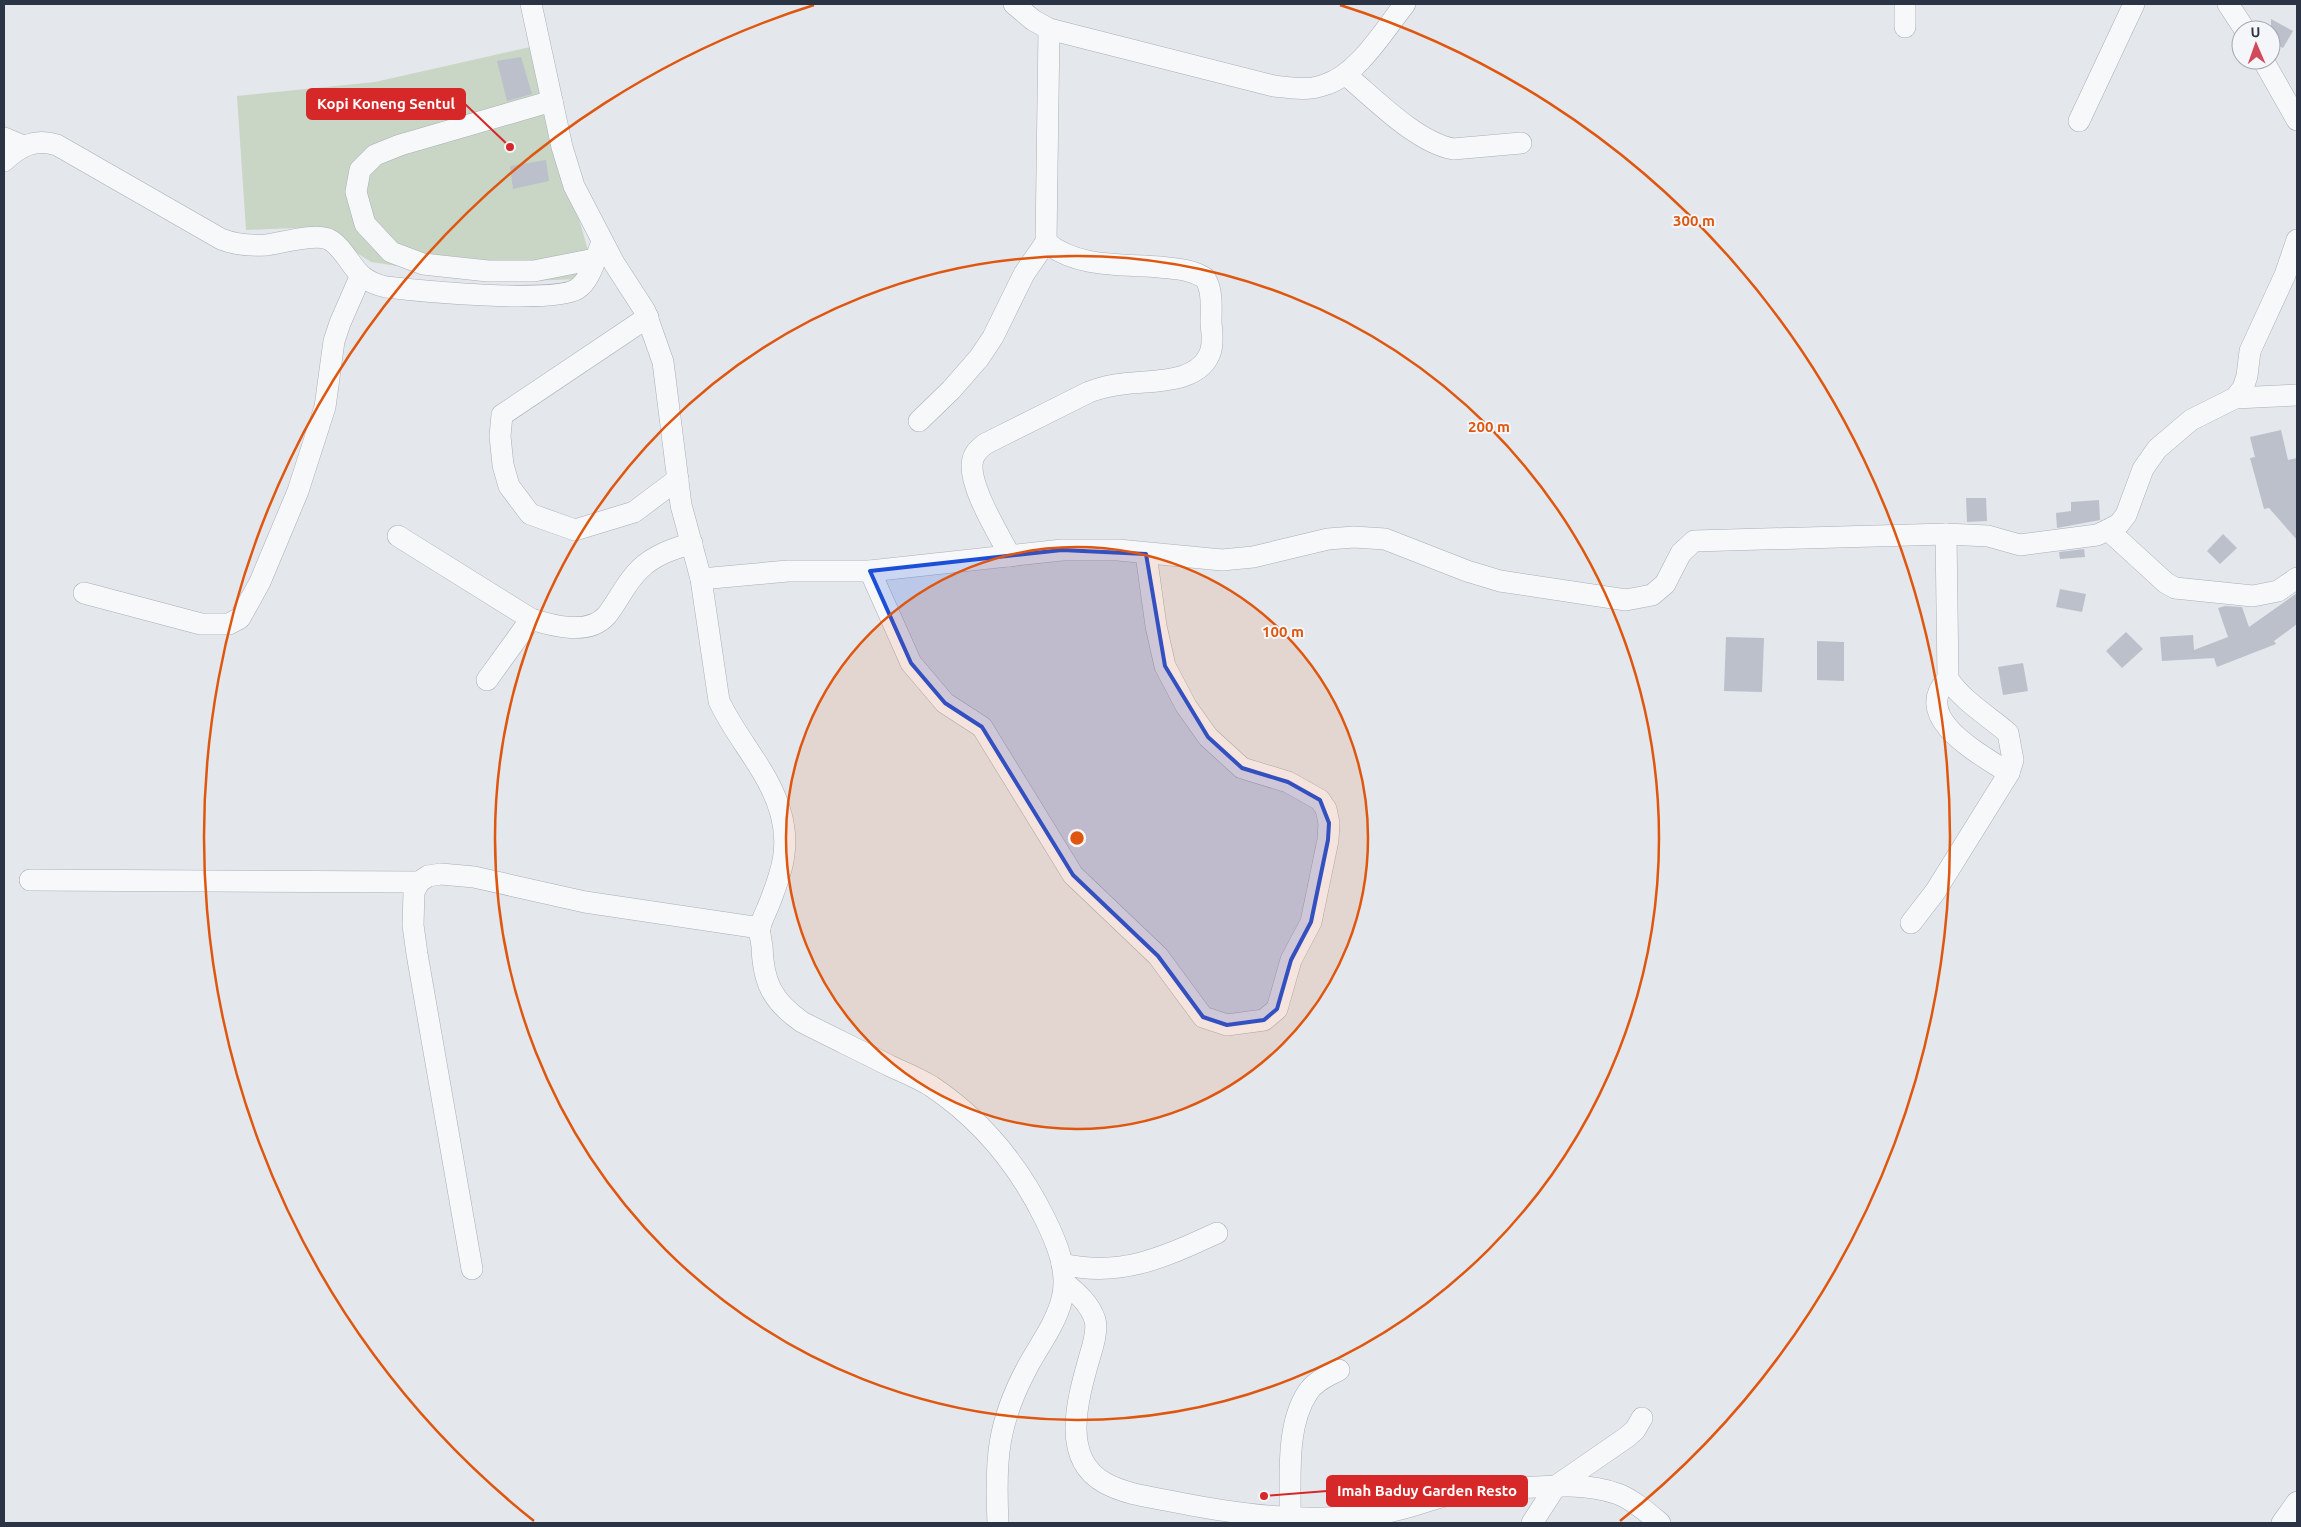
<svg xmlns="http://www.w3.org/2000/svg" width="2301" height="1527" font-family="Ubuntu,sans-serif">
<rect width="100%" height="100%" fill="#e4e7ec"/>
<path fill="#c9d6c5" d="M 530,47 L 589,254 L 577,279 L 530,281 L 451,274 L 371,262 L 317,227 L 246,230 L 237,96 L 375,82 Z"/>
<g fill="#bbc0ca">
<path d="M 2271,19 L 2293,31 L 2283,48 L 2271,42 Z"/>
<path d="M 521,57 L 532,94 L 507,101 L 497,61 Z"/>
<path d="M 546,160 L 549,181 L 513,189 L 510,166 Z"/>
<path d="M 2281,430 L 2288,460 L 2297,458 L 2297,540 L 2269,508 L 2264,509 L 2250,458 L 2255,457 L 2250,437 Z"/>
<path d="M 1966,498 L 1986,498 L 1987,521 L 1967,522 Z"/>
<path d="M 2099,500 L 2100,520 L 2057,528 L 2056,513 L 2071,511 L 2071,502 Z"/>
<path d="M 2223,534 L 2237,548 L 2220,564 L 2207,551 Z"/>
<path d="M 2084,549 L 2085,557 L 2060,559 L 2059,552 Z"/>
<path d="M 2060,589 L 2086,594 L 2082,612 L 2056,607 Z"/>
<path d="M 2297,593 L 2297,624 L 2274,641 L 2276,644 L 2217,667 L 2214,658 L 2162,661 L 2160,637 L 2193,635 L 2194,650 L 2228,637 L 2218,608 L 2225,606 L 2242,607 L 2249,627 Z"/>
<path d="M 2126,632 L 2143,649 L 2122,668 L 2106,651 Z"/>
<path d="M 1726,637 L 1764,638 L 1762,692 L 1724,691 Z"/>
<path d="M 1817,641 L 1844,642 L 1844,681 L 1817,680 Z"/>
<path d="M 2023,663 L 2028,691 L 2003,695 L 1998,667 Z"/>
</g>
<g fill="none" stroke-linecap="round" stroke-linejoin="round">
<defs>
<g id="minor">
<path d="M 531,4 L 562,147 L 574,186 L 614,263 L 645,311 L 663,362 L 681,505 L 701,579 L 719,701 C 737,740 770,772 781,814 C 790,847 782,871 770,902 C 767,910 762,919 760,927 C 759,932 761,940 762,946 C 763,982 772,1001 802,1022 C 831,1037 861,1051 890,1066 C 903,1072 918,1078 931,1086 C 982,1120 1018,1164 1045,1219 C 1057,1243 1069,1272 1062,1299 C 1056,1323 1040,1344 1028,1366 C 997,1423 995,1460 998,1523"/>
<path d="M 1014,4 L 1033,20 L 1049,29 L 1274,86 C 1291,88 1308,91 1324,85 C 1358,75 1384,30 1405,4"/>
<path d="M 2228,4 L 2245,30"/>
<path d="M 1905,27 L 1905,4"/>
<path d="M 2263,60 L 2297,120"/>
<path d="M 1346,75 C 1375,99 1416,142 1453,149 L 1521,143"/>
<path d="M 552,101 L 400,145 L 375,155 L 360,170 L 356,192 L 365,224 L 391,252 L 423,264 L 488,271 L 534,271 L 595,259"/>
<path d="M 2079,121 L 2134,4"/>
<path d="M 4,138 L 23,146"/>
<path d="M 4,161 C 20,146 35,138 57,145 L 221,239 C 236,245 250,246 266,245 C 282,243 314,233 328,239 C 343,246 350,266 362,276 C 369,282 377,285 386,287 C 420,291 554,304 577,289 C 591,280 596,256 602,242"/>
<path d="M 648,317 L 502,415 L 500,436 L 503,465 L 509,486 L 530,514 L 575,530 L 634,512 L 678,479"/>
<path d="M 2235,398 L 2297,395"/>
<path d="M 919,421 L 951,390 L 979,358 L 993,337 L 1024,274 L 1046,242 L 1049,29"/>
<path d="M 2108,530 L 2166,583 L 2175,588 L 2253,596 L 2278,591 L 2297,578"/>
<path d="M 398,536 L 531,619 C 553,626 589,636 607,615 C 619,600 626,582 640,569 C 654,555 673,549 692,543"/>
<path d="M 1010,556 C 999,534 966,483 973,459 C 975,452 980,448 985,444 L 1089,392 C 1100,388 1111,385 1123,384 C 1150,380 1201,385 1211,350 C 1213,342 1212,331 1211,323 C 1211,308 1213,291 1205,278 C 1191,269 1176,269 1160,267 C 1123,264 1076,268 1046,242"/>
<path d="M 870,571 L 911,663 L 945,703 L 982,727 L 1073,875 L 1158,956 L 1203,1017 L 1227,1025 L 1264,1020 L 1277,1009 L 1291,960 L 1311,922 L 1328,840 L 1329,823 L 1326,809 L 1320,800 L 1288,782 L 1242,768 L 1208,737 L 1186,706 L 1165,666 L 1156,626 L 1146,554"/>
<path d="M 701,579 L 788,571 L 870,571 L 1062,550 L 1118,550 L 1222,560 L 1253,557 L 1328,539 L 1354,537 L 1385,539 L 1467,571 L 1500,581 L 1626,600 L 1652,595 L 1665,584 L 1681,553 L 1694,541 L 1946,534 L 1988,536 L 2020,545 L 2097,535 L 2108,530 L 2119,524 L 2126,515 L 2143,469 L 2157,449 L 2191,420 L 2235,398 L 2243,388 L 2247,376 L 2250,351 L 2285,275 L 2297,240"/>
<path d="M 84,593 L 201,624 L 229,624 L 240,618 L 260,582 L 298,491 L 325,407 L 334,341 L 340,323 L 361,275"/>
<path d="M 1948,679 C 1909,718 1982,755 2009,773"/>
<path d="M 487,680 L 531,619"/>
<path d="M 30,880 L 419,882"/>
<path d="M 1911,923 L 1935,892 L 2009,773 L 2013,760 L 2008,733 C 1987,715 1964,702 1948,679 L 1946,534"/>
<path d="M 1062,1264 C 1121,1278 1164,1257 1217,1233"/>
<path d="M 472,1269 L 417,954 L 413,925 L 414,892 L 419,882 L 428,876 L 441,874 L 474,877 L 585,902 L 760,928"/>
<path d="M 1065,1283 C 1077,1293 1090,1304 1095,1320 C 1098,1331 1092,1349 1089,1359 C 1078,1398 1060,1459 1105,1483 C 1125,1494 1149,1497 1170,1501 C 1239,1515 1308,1524 1377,1514 C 1406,1510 1434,1497 1462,1492 C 1475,1489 1489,1490 1502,1489 C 1539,1487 1583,1481 1618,1494 C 1632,1499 1648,1513 1660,1523"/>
<path d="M 1290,1518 C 1291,1479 1285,1426 1308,1392 C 1315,1381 1328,1376 1339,1370"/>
<path d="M 1532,1523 L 1556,1486 L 1627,1437 L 1635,1430 L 1642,1418"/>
<path d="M 2282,1523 L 2297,1502"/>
</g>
</defs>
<use href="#minor" stroke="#a9aeb7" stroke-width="22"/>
<use href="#minor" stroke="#f7f8fa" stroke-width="21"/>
</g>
<path fill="#1d4ed8" fill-opacity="0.2" stroke="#1d4ed8" stroke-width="4" stroke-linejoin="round" d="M 1062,550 L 1146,554 L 1165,666 L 1208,737 L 1242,768 L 1288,782 L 1320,800 L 1329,823 L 1328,840 L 1311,922 L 1291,960 L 1277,1009 L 1264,1020 L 1227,1025 L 1203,1017 L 1158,956 L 1073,875 L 982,727 L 945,703 L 911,663 L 870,571 Z"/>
<circle cx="1077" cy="838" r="291" fill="#df570f" fill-opacity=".12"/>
<g fill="none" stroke="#df570f" stroke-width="2.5">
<circle cx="1077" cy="838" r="291"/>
<circle cx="1077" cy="838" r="582"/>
<path d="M534 1521A873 873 0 0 1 814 5M1340 5A873 873 0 0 1 1620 1521"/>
</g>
<circle cx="1077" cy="838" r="8" fill="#df570f" stroke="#f4f6f9" stroke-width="2.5"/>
<g font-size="15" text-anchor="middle" font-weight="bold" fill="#df570f" stroke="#f4f6f9" stroke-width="4" stroke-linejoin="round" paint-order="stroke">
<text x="1694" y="226">300 m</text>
<text x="1489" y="432">200 m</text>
<text x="1283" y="637">100 m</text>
</g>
<path fill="none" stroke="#d62828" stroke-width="2" d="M510 147L465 104M1264 1496L1327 1491"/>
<g fill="#d62828" stroke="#f4f6f9" stroke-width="2">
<circle cx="510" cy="147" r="5"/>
<circle cx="1264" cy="1496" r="5"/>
</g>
<g fill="#d62828" stroke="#d62828" stroke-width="2">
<rect x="307" y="89" width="158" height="30" rx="5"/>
<rect x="1327" y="1476" width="200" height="30" rx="5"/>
</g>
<g font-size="15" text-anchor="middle" font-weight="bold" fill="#fff">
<text x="386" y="109">Kopi Koneng Sentul</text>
<text x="1427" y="1496">Imah Baduy Garden Resto</text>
</g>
<rect width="2301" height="1527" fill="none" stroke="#2b3445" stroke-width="10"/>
<g transform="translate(2256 45) rotate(358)"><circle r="24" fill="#f4f6f9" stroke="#a4a8b1"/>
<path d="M0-4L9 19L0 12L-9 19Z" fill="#d1495b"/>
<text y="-8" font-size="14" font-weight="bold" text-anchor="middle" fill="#2b3445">U</text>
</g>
</svg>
